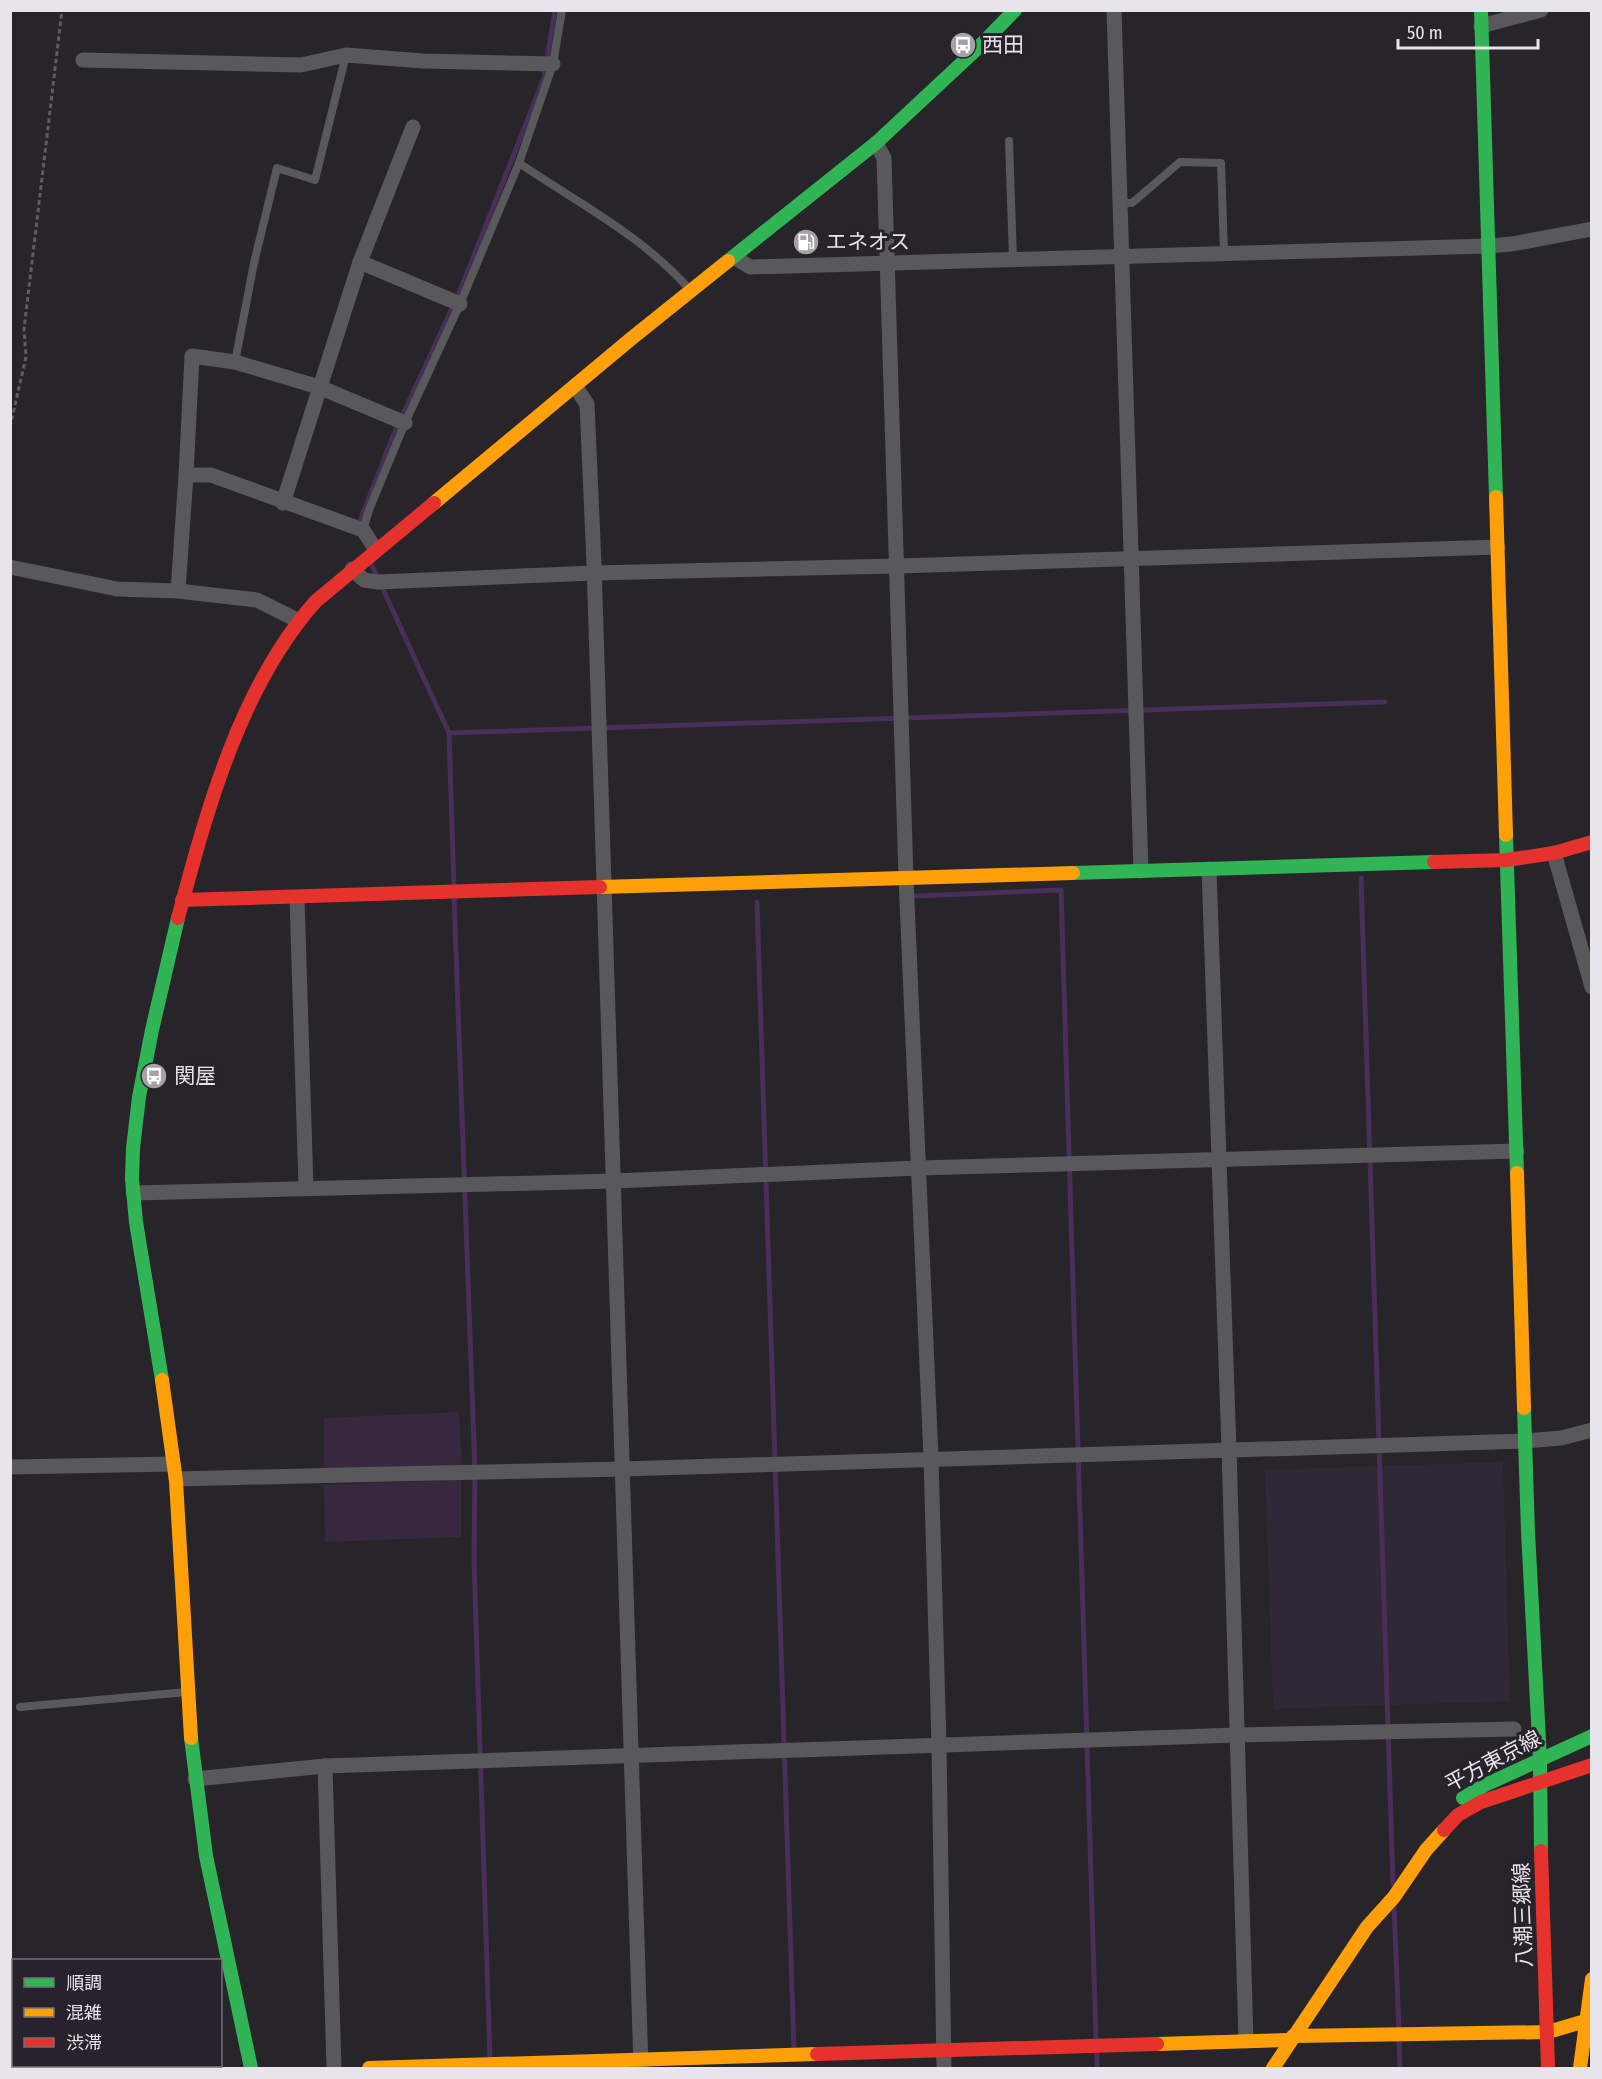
<svg xmlns="http://www.w3.org/2000/svg" width="1602" height="2079" font-family="'Fira Sans Condensed','Noto Sans JP',sans-serif">
<rect width="100%" height="100%" fill="#27242a"/>
<path fill="#312837" d="M 1503,1462 L 1510,1701 L 1273,1709 L 1265,1470 Z"/>
<g fill="#372840">
<path d="M 459,1412 L 462,1466 L 324,1469 L 324,1418 Z"/>
<path d="M 461,1480 L 461,1537 L 325,1542 L 324,1485 Z"/>
</g>
<g fill="none" stroke-linecap="round" stroke-linejoin="round">
<g stroke="#482e58" stroke-width="5">
<path d="M 360,526 L 360,521 L 393,436 L 460,291 L 544,78 L 555,10"/>
<path d="M 371,563 L 449,733 L 1385,702"/>
<path d="M 449,733 L 454,889"/>
<path d="M 1361,878 L 1393,1884"/>
<path d="M 916,896 L 1061,890 L 1096,2040"/>
<path d="M 454,898 L 475,1471 L 474,1560 L 490,2061"/>
<path d="M 757,902 L 794,2052"/>
<path d="M 1394,1905 L 1399,2031"/>
<path d="M 1399,2040 L 1400,2068"/>
<path d="M 1097,2049 L 1097,2068"/>
</g>
<path stroke="#5f5d60" stroke-width="3" stroke-dasharray="4.5 3" stroke-linecap="butt" d="M 10,427 L 26,357 L 24,329 L 62,10"/>
<g stroke="#59585a" stroke-width="8">
<path d="M 1009,141 L 1013,259"/>
<path d="M 519,163 C 578,203 643,236 690,290"/>
<path d="M 1121,203 L 1132,203 L 1180,162 L 1221,163 L 1224,252"/>
<path d="M 235,362 L 254,263 L 277,168 L 315,180 L 346,55"/>
<path d="M 363,530 L 369,510 L 405,423 L 460,304 L 519,163 L 553,64 L 562,10"/>
<path d="M 20,1707 L 187,1692"/>
</g>
<g stroke="#59585a" stroke-width="15">
<path d="M 1114,10 L 1141,871"/>
<path d="M 1481,26 L 1541,10"/>
<path d="M 83,60 L 301,65 L 346,55 L 423,61 L 553,64"/>
<path d="M 876,143 L 884,158 L 906,878 L 931,1458 L 939,1745 L 944,2068"/>
<path d="M 734,257 L 750,267 L 1488,246 L 1512,244 L 1592,229"/>
<path d="M 360,262 L 460,304"/>
<path d="M 575,386 L 587,404 L 594,564 L 641,2068"/>
<path d="M 186,475 L 192,356 L 235,362 L 319,387 L 405,423"/>
<path d="M 283,503 L 360,262 L 413,127"/>
<path d="M 10,567 L 117,589 L 178,591 L 257,600 L 297,620"/>
<path d="M 352,569 L 364,580 L 378,582 L 594,573 L 897,566 L 1498,547"/>
<path d="M 178,591 L 186,475 L 211,475 L 363,530 L 376,550"/>
<path d="M 1554,853 L 1592,987"/>
<path d="M 1209,869 L 1229,1449 L 1246,2041"/>
<path d="M 297,898 L 306,1188"/>
<path d="M 133,1193 L 614,1181 L 919,1168 L 1517,1151"/>
<path d="M 10,1467 L 173,1464"/>
<path d="M 176,1479 C 325,1476 474,1471 623,1469 L 1525,1441 L 1561,1438 L 1592,1430"/>
<path d="M 325,1766 L 334,2068"/>
<path d="M 195,1779 L 325,1766 L 1237,1735 L 1514,1729"/>
<path d="M 10,2028 L 14,2027"/>
</g>
<g stroke="#30b455" stroke-width="14">
<path d="M 1481,10 L 1496,497"/>
<path d="M 728,261 L 876,143 L 979,47 L 1015,10"/>
<path d="M 1506,835 L 1517,1173"/>
<path d="M 1073,873 L 1434,862"/>
<path d="M 162,1380 L 136,1222 L 132,1179 L 133,1148 L 139,1097 L 152,1030 L 178,918"/>
<path d="M 1524,1408 L 1528,1532 L 1540,1759 L 1541,1851"/>
<path d="M 191,1738 L 206,1856 L 251,2068"/>
<path d="M 1463,1798 L 1485,1785 L 1592,1736"/>
</g>
<g stroke="#ff9f0a" stroke-width="14">
<path d="M 1496,497 L 1506,835"/>
<path d="M 434,503 L 632,338 L 728,261"/>
<path d="M 600,887 L 1073,873"/>
<path d="M 1517,1173 L 1524,1408"/>
<path d="M 162,1380 L 176,1481 L 191,1738"/>
<path d="M 1293,2036 L 1548,2032 L 1592,2019"/>
<path d="M 1157,2044 L 1290,2040"/>
<path d="M 369,2068 L 817,2054"/>
<path d="M 1273,2068 L 1367,1927 L 1394,1897 L 1426,1850 L 1444,1830"/>
</g>
<g stroke="#e5322d" stroke-width="14">
<path d="M 1434,862 L 1507,860 L 1554,853 L 1592,842"/>
<path d="M 182,900 L 600,887"/>
<path d="M 178,918 C 207,810 240,686 316,601 L 434,503"/>
<path d="M 1444,1830 L 1458,1815 L 1481,1802 L 1592,1765"/>
<path d="M 1541,1851 L 1548,2068"/>
<path d="M 817,2054 L 1157,2044"/>
</g>
<path stroke="#ff9f0a" stroke-width="14" d="M 1580,2068 L 1592,1979"/>
</g>
<defs>
<symbol id="bus-disc" viewBox="-11 -11 22 22"><circle r="9.5" fill="#a4a1a7" stroke="#28222c"/><path d="M-5-6H5V4H4V6H2V4H-2V6H-4V4H-5ZM-3.5-4V0h7V-4ZM-3.5 1.2v1.5H-2V1.2ZM2 1.2v1.5H3.5V1.2Z" fill="#fff"/></symbol>
<symbol id="fuel-disc" viewBox="-11 -11 22 22"><circle r="9.5" fill="#a4a1a7" stroke="#28222c"/><path d="M-5.5-6h7V0h2V4h1.3V-2.5L3-4.5l.8-.8L6-3V5H2.5V1h-1V6h-7ZM-4.2-4.7v3.2H.2V-4.7Z" fill="#fff"/></symbol>
</defs>
<g fill-rule="evenodd">
<use href="#bus-disc" x="948" y="30" width="30" height="30"/>
<use href="#fuel-disc" x="791" y="227" width="30" height="30"/>
<use href="#bus-disc" x="139" y="1061" width="30" height="30"/>
</g>
<g text-anchor="middle" stroke-width="6" stroke-linejoin="round" paint-order="stroke">
<g font-size="21" fill="#e8e4eb" stroke="#28222c" text-anchor="start">
<text x="982" y="52">西田</text>
<text x="826" y="249">エネオス</text>
<text x="174" y="1083">関屋</text>
</g>
<g font-size="21" fill="#e8e4eb" stroke="#28222c">
<text transform="translate(1493 1761) rotate(-28)" y="7">平方東京線</text>
<text transform="translate(1523 1915) rotate(-92)" y="7">八潮三郷線</text>
</g>
</g>
<rect width="1602" height="2079" fill="none" stroke="#e8e4eb" stroke-width="24"/>
<rect x="12" y="1959" width="210" height="108" fill="#28222c" stroke="#757078" stroke-width="1.5"/>
<rect x="24" y="1978" width="30" height="9" fill="#30b455" stroke="#757078" stroke-width="1.5"/>
<text x="66" y="1989" font-size="18" fill="#e8e4eb">順調</text>
<rect x="24" y="2008" width="30" height="9" fill="#ff9f0a" stroke="#757078" stroke-width="1.5"/>
<text x="66" y="2019" font-size="18" fill="#e8e4eb">混雑</text>
<rect x="24" y="2038" width="30" height="9" fill="#e5322d" stroke="#757078" stroke-width="1.5"/>
<text x="66" y="2049" font-size="18" fill="#e8e4eb">渋滞</text>
<path d="M1398 39v9h140v-9" fill="none" stroke="#e8e4eb" stroke-width="3"/>
<text x="1407" y="39" font-size="18" fill="#e8e4eb" stroke="#28222c" stroke-width="4.5" paint-order="stroke">50 m</text>
</svg>
